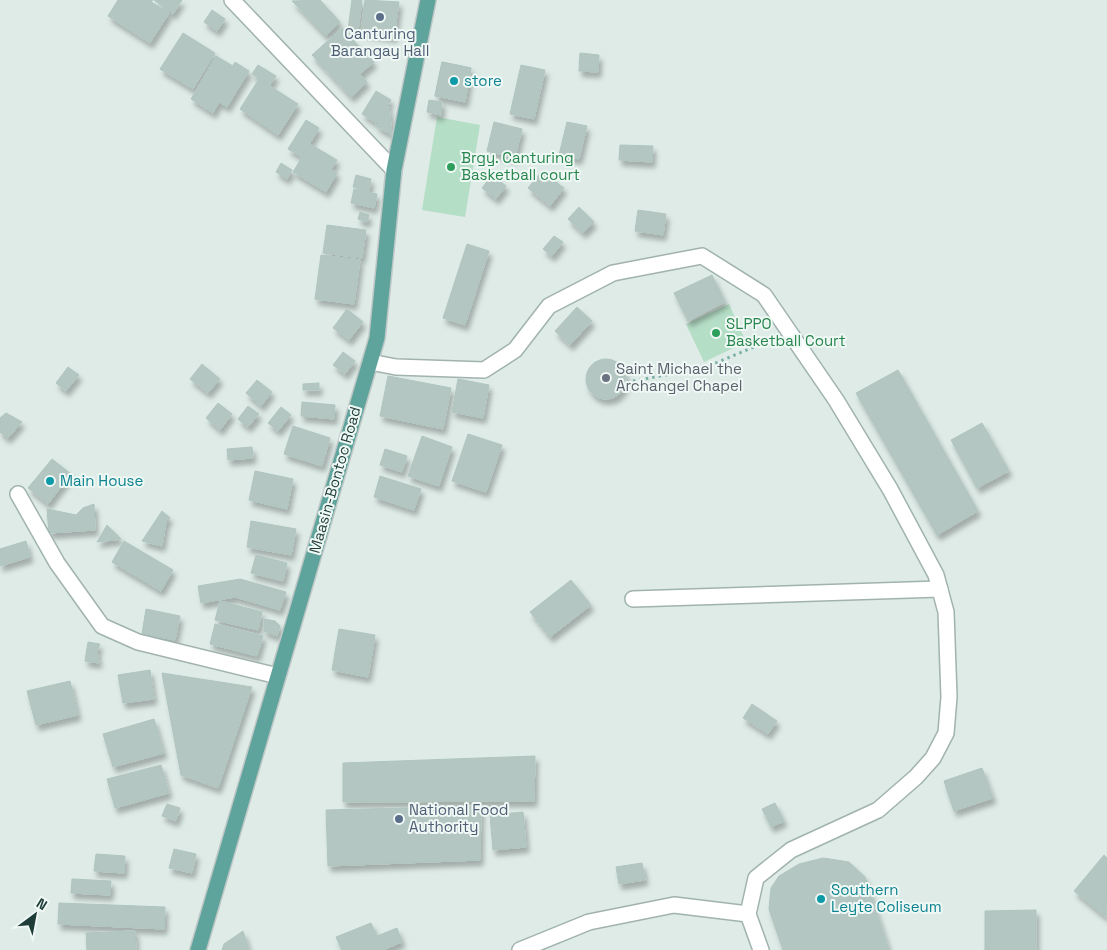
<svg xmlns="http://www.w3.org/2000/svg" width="1107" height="950" font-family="'Space Grotesk',sans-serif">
<defs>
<filter id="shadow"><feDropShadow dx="3" dy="5.5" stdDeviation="2.5" flood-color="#0004"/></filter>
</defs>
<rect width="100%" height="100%" fill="#deebe7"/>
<g fill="#b5dec6">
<path d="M 437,117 L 480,125 L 465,217 L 422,210 Z"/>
<path d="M 729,304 L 746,342 L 704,362 L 686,324 Z"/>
</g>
<g fill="#b4c6c1" stroke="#b0c5bf" filter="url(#shadow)">
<path d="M 118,0 L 153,0 L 151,2 L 169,13 L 150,43 L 108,16 Z"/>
<path d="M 154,0 L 182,0 L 173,14 Z"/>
<path d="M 320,0 L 340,22 L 326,36 L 292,1 Z"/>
<path d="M 352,0 L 362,0 L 358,31 L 348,30 Z"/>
<path d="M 365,0 L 399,2 L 394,37 L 361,32 Z"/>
<path d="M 212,10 L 225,19 L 217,31 L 204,22 Z"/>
<path d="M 342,28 L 374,62 L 360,74 L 367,82 L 351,97 L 312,55 Z"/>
<path d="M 183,33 L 215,53 L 193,89 L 160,69 Z"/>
<path d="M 580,53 L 599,55 L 598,72 L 579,71 Z"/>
<path d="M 216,56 L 233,66 L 235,62 L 249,71 L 227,107 L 219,102 L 213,113 L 191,99 Z"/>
<path d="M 442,62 L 471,68 L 465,102 L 435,96 Z"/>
<path d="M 442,62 L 471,68 L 465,102 L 435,96 Z"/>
<path d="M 258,65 L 276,76 L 270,85 L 252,74 Z"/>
<path d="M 521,65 L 545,70 L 534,119 L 510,114 Z"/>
<path d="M 259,79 L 298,104 L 278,135 L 240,109 Z"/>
<path d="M 376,91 L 391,100 L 376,123 L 362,114 Z"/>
<path d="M 429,100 L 442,102 L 441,115 L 427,112 Z"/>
<path d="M 389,106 L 392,135 L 376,126 Z"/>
<path d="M 306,120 L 319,128 L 302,157 L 288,149 Z"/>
<path d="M 494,122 L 522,129 L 515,158 L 487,151 Z"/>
<path d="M 567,122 L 587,126 L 579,159 L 559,155 Z"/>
<path d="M 310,144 L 337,160 L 331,169 L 337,173 L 326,192 L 293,172 Z"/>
<path d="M 620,145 L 653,146 L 652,162 L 619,160 Z"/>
<path d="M 281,163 L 292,170 L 287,179 L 276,172 Z"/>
<path d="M 542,171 L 564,188 L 550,206 L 528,188 Z"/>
<path d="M 356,175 L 371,179 L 369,191 L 353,187 Z"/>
<path d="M 492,175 L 506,186 L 496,199 L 482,188 Z"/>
<path d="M 354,189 L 377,194 L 374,208 L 351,203 Z"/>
<path d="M 579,207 L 594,222 L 583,233 L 568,219 Z"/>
<path d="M 638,210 L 666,214 L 663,235 L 635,231 Z"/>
<path d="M 360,212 L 369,215 L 367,222 L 358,219 Z"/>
<path d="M 327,225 L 366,230 L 362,258 L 323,253 Z"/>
<path d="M 554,236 L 563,242 L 552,256 L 543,249 Z"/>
<path d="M 467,244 L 489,251 L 465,325 L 443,318 Z"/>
<path d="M 321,255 L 360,260 L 354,304 L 315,299 Z"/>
<path d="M 712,275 L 725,302 L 688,321 L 674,293 Z"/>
<path d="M 577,307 L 592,321 L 570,345 L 555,331 Z"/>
<path d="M 347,309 L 363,322 L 349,340 L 333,328 Z"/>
<path d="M 343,352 L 355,361 L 345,374 L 333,365 Z"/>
<circle cx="606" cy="379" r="20"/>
<path d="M 202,364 L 220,379 L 208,393 L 190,379 Z"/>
<path d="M 68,367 L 79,375 L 66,391 L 56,383 Z"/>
<path d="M 898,370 L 978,511 L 937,535 L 856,393 Z"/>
<path d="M 388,376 L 451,388 L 443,429 L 380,416 Z"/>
<path d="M 458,379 L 489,385 L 483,418 L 452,412 Z"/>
<path d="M 257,380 L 272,392 L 261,406 L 246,393 Z"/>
<path d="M 319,383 L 319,390 L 303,390 L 303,384 Z"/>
<path d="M 302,402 L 335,405 L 334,419 L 301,416 Z"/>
<path d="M 218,403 L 232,414 L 220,430 L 206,418 Z"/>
<path d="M 248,406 L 259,414 L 248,427 L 238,419 Z"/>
<path d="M 281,407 L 291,415 L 278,431 L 268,423 Z"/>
<path d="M 6,413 L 22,422 L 8,438 L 0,432 L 0,418 Z"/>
<path d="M 982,423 L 1009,471 L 977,488 L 951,440 Z"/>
<path d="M 293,426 L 330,438 L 322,466 L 284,454 Z"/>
<path d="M 468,434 L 502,445 L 486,492 L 452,481 Z"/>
<path d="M 422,436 L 452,447 L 439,486 L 408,476 Z"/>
<path d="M 252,447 L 253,458 L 228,460 L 227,449 Z"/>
<path d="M 385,449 L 407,456 L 402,472 L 380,465 Z"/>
<path d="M 52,459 L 71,474 L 48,504 L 28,488 Z"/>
<path d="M 255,471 L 293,479 L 287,509 L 249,500 Z"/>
<path d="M 380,476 L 421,489 L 414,510 L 374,497 Z"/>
<path d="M 94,504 L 95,530 L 49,533 L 47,509 L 76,515 L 83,508 Z"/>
<path d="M 162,511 L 170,518 L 166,522 L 162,546 L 142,541 Z"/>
<path d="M 251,521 L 296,529 L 291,555 L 247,547 Z"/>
<path d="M 107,525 L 121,539 L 97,542 Z"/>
<path d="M 26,541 L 30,557 L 0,566 L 0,549 Z"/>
<path d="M 124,541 L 173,570 L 161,591 L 112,562 Z"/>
<path d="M 256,555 L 287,563 L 283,581 L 251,573 Z"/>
<path d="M 240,579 L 286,592 L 280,610 L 235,597 L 201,603 L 198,586 Z"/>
<path d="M 571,580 L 591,605 L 550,637 L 530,612 Z"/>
<path d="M 220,601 L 262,612 L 258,630 L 215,620 Z"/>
<path d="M 146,609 L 180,616 L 175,640 L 142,634 Z"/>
<path d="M 264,619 L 275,621 L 280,626 L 277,636 L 264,631 Z"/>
<path d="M 215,624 L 263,636 L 257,656 L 210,644 Z"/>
<path d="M 339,629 L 375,635 L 368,677 L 332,670 Z"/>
<path d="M 88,642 L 100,644 L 97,651 L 99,663 L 85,661 Z"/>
<path d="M 150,670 L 154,699 L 123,703 L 118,675 Z"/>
<path d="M 162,673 L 252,687 L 218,788 L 181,775 Z"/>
<path d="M 70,681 L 78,715 L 36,725 L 27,691 Z"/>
<path d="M 752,704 L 777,721 L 768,734 L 743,718 Z"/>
<path d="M 154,719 L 164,753 L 113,767 L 103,734 Z"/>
<path d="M 535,756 L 534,801 L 343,802 L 343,763 Z"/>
<path d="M 161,765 L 169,793 L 115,808 L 107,779 Z"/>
<path d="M 982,768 L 993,798 L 954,811 L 944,781 Z"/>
<path d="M 775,803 L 784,821 L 771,827 L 762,809 Z"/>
<path d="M 167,804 L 180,808 L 176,821 L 162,816 Z"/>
<path d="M 481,806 L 480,860 L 328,866 L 326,810 Z"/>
<path d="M 523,812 L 526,847 L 493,850 L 490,815 Z"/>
<path d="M 174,849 L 196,854 L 192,873 L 169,868 Z"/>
<path d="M 96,854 L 125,856 L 124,873 L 94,871 Z"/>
<path d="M 1104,855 L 1107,858 L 1106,917 L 1074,891 Z"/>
<path d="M 823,858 L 849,862 L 865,877 L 889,950 L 783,950 L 769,909 L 771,888 L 779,876 L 799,864 Z"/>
<path d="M 642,863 L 645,880 L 619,884 L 616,867 Z"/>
<path d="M 72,879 L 111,881 L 110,895 L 71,893 Z"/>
<path d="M 59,903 L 165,907 L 164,929 L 58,924 Z"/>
<path d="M 1036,910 L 1036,950 L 985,950 L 985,911 Z"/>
<path d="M 371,923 L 377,936 L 397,928 L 402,942 L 383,950 L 342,950 L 336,937 Z"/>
<path d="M 135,931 L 136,950 L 87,950 L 86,933 Z"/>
<path d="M 243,931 L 249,950 L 222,950 L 224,944 Z"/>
</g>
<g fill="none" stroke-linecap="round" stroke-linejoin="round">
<defs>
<g id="minor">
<path d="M 232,0 L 394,170"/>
<path d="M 370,362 L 396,367 L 484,370 L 515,350 L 549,306 L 613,273 L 702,256 L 764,295 L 836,400 L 890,489 L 936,575 L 946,612 L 949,697 L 946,733 L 933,758 L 916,777 L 878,810 L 791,850 L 756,878 L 748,914 L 761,950"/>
<path d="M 18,494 L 57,563 L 102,626 L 138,642 L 278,676"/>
<path d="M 633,599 L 940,589"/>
<path d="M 520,950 L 589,922 L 674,905 L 748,914"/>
</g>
<path id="major" d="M 198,950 L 377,338 L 394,170 L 428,0"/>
</defs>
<use href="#minor" stroke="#a1b3af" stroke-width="18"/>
<use href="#major" stroke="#c0c8c7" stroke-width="18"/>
<path stroke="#7cb1a8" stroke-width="3" stroke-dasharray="2.5 4" stroke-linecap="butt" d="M 633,381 L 704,368 L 773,339"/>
<use href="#minor" stroke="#fff" stroke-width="15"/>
<use href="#major" stroke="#5fa49c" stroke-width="15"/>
</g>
<g fill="#5c6f8a" stroke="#eff8f4" stroke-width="2">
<circle cx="380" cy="17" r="5"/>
<circle cx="399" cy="819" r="5"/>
</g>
<g fill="#0f9aa8" stroke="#eff8f4" stroke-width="2">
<circle cx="454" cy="81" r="5"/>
<circle cx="50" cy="481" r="5"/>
<circle cx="821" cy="899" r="5"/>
</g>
<g fill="#2e9e5b" stroke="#eff8f4" stroke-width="2">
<circle cx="451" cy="167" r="5"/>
<circle cx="716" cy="333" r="5"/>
</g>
<circle fill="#6b7280" stroke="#eff8f4" stroke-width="2" cx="606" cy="378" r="5"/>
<g text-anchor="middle" stroke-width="4" stroke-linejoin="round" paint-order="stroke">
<g font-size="15" fill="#4e5e75" stroke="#eff8f4">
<text x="380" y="39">Canturing<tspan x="380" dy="17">Barangay Hall</tspan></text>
<text x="409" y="815" text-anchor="start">National Food<tspan x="409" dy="17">Authority</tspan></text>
</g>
<g font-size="15" fill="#0d838f" stroke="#eff8f4" text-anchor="start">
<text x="464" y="86">store</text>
<text x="60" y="486">Main House</text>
<text x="831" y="895">Southern<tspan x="831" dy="17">Leyte Coliseum</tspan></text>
</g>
<g font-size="15" fill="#27864d" stroke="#eff8f4" text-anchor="start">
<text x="461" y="163">Brgy. Canturing<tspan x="461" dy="17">Basketball court</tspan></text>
<text x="726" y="329">SLPPO<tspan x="726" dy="17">Basketball Court</tspan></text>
</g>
<g font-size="15" fill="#5b616d" stroke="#eff8f4" text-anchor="start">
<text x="616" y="374">Saint Michael the<tspan x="616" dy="17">Archangel Chapel</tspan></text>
</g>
<g font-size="15" fill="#1e3c38" stroke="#eff8f4">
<text transform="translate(335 480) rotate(-74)" y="5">Maasin-Bontoc Road</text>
</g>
</g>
<g transform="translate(35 915) rotate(32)" stroke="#eff8f4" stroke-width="4" paint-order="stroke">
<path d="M0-4L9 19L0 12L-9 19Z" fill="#1e3c38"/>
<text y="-8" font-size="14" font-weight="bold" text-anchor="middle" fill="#1e3c38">N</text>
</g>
</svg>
